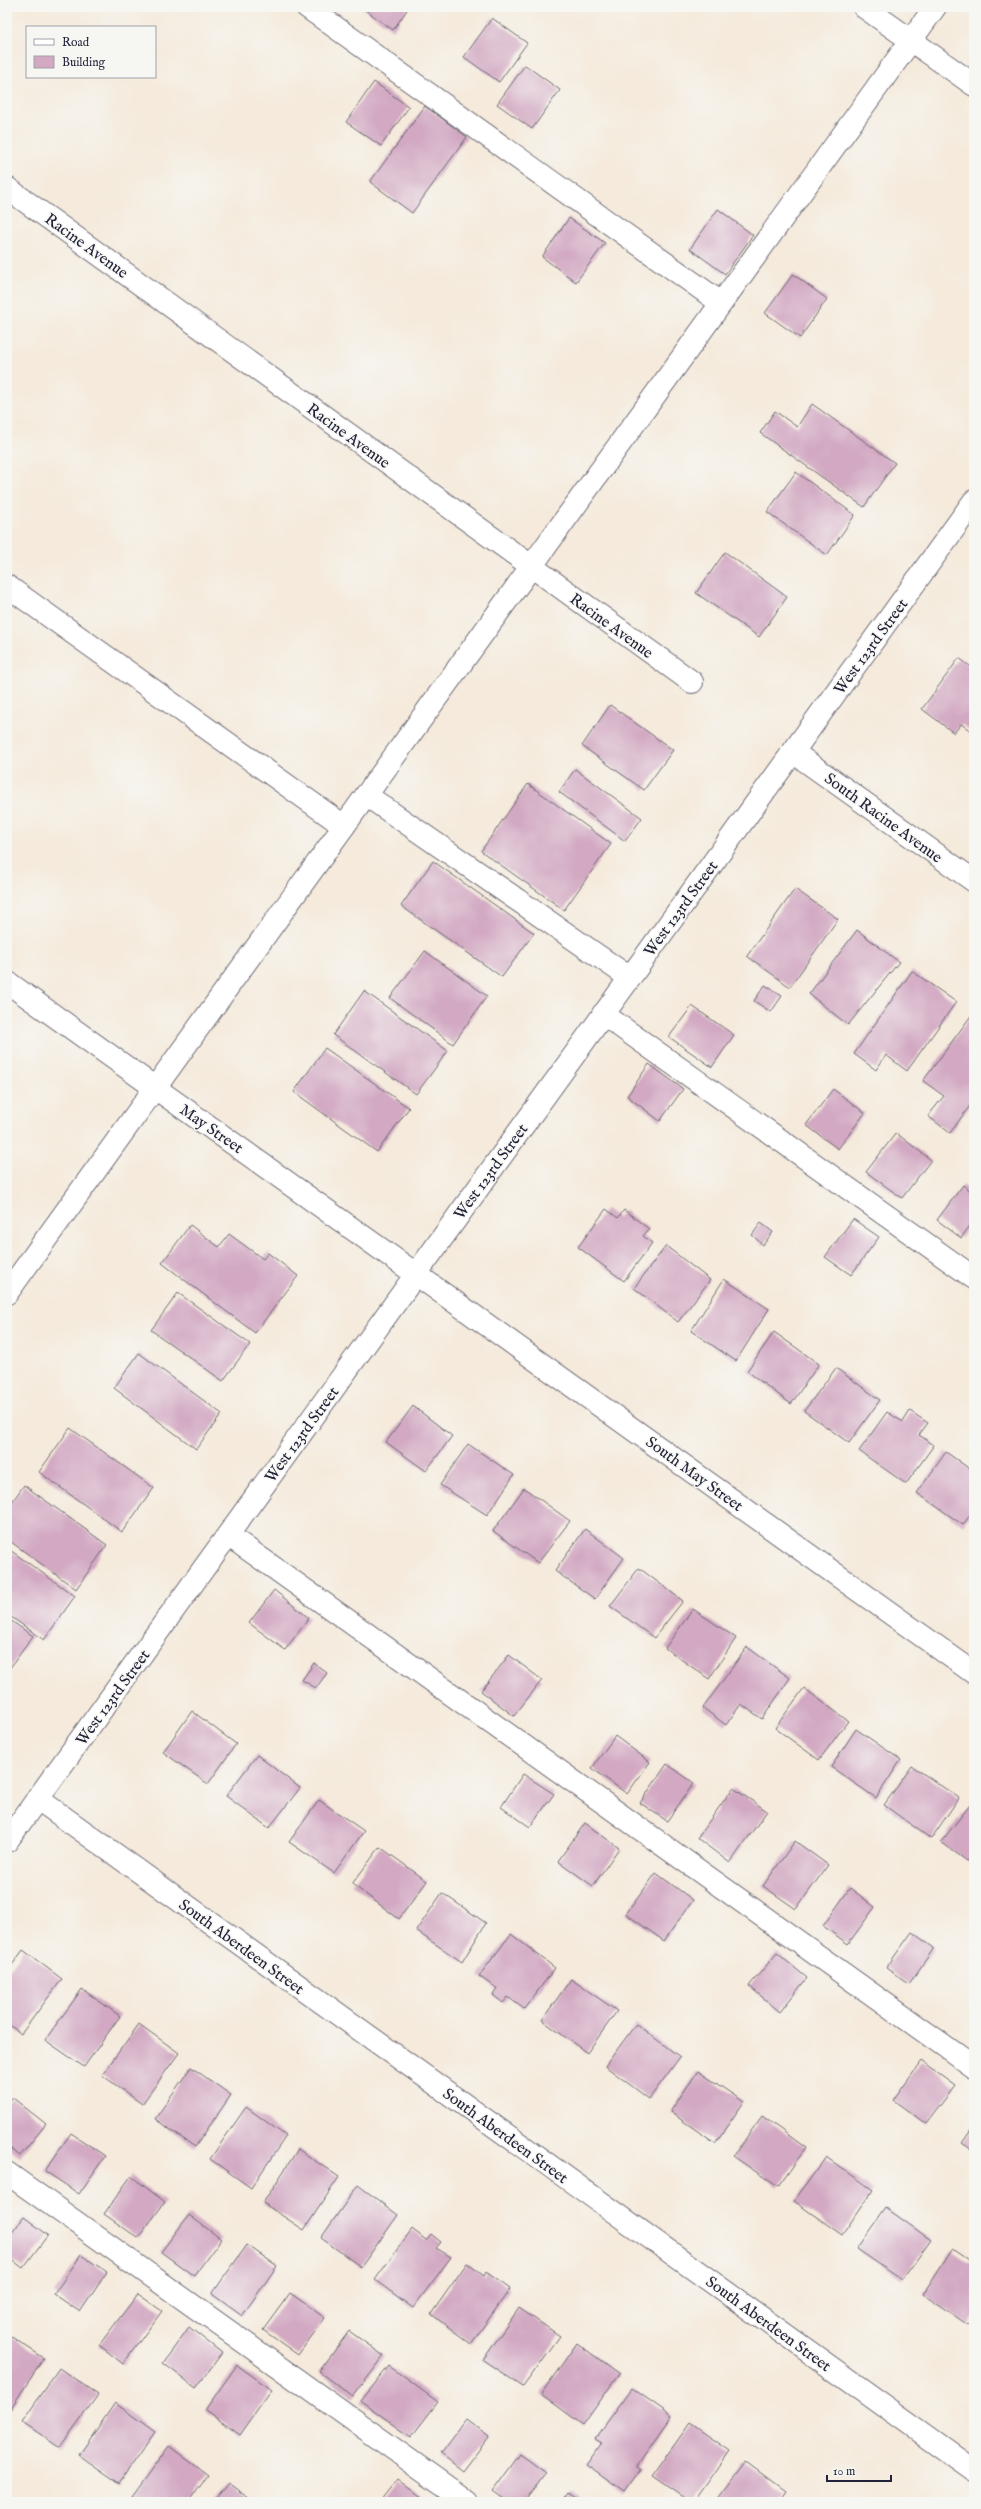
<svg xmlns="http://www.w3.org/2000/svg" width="981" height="2509" font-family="'IM FELL English',serif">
<rect width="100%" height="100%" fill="#f6f6f2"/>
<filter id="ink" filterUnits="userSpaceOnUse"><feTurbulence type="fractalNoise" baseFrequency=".025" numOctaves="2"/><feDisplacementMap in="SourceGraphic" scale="8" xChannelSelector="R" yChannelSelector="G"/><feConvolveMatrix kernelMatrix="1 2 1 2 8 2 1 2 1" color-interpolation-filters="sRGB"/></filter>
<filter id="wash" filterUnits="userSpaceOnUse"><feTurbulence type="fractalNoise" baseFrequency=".012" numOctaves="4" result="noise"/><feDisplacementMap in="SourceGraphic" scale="16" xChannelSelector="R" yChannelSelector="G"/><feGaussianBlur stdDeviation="0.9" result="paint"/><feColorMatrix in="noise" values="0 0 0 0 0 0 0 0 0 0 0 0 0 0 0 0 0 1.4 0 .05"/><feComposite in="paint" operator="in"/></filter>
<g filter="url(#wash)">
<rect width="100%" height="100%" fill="#f5eadb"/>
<g id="blocks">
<g fill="#d2a8c2">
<path d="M 361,7 L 409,7 L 393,30 Z"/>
<path d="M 492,18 L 527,43 L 499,82 L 464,57 Z"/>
<path d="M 525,65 L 560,90 L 532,129 L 497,104 Z"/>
<path d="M 374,82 L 409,107 L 381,146 L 346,122 Z"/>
<path d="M 425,106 L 467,137 L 412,213 L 370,182 Z"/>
<path d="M 718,209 L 753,235 L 725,274 L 690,249 Z"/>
<path d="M 569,218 L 605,243 L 576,282 L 542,257 Z"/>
<path d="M 793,274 L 827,299 L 800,338 L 765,313 Z"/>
<path d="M 812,404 L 895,463 L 864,507 L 760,433 L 775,411 L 797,427 Z"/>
<path d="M 796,472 L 855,515 L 827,555 L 767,512 Z"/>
<path d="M 725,552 L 787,597 L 759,637 L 696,593 Z"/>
<path d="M 959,658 L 974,669 L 974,733 L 961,724 L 954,733 L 922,709 Z"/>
<path d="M 610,705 L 673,750 L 644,790 L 582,746 Z"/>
<path d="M 575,769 L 642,818 L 625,841 L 559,792 Z"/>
<path d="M 528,784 L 611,844 L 564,910 L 481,851 Z"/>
<path d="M 433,861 L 534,933 L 502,977 L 401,906 Z"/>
<path d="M 795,889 L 838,919 L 790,987 L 747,956 Z"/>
<path d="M 857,930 L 899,962 L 848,1025 L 809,994 Z"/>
<path d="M 425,951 L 487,996 L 453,1044 L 390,998 Z"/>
<path d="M 912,971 L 956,1002 L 907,1071 L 886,1055 L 876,1070 L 854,1054 Z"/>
<path d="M 765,985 L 782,996 L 771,1012 L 754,1001 Z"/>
<path d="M 364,991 L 448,1051 L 416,1094 L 333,1035 Z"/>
<path d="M 692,1006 L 734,1035 L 712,1067 L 669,1037 Z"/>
<path d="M 973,1013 L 974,1100 L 950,1133 L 928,1116 L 944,1096 L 923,1081 Z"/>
<path d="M 325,1048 L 409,1108 L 377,1152 L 294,1092 Z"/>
<path d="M 649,1064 L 683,1089 L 660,1121 L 627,1096 Z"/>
<path d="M 833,1089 L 865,1113 L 838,1149 L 806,1125 Z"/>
<path d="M 896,1133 L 931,1160 L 902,1198 L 866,1172 Z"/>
<path d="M 963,1185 L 974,1194 L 974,1220 L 961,1238 L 937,1220 Z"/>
<path d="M 606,1209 L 618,1218 L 624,1210 L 649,1229 L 643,1236 L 652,1243 L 624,1281 L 578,1247 Z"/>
<path d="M 853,1219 L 879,1237 L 851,1275 L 825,1257 Z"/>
<path d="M 761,1223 L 773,1232 L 763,1245 L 752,1235 Z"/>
<path d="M 190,1225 L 219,1247 L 229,1234 L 263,1259 L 268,1253 L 298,1276 L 255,1333 L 162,1263 Z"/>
<path d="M 666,1246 L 710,1280 L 678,1322 L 634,1288 Z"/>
<path d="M 724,1279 L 769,1309 L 736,1361 L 691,1331 Z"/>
<path d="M 178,1293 L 250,1344 L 223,1381 L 151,1330 Z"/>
<path d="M 774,1332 L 819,1364 L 791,1404 L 747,1371 Z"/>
<path d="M 139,1353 L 222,1414 L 196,1449 L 114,1388 Z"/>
<path d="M 836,1368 L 880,1400 L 849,1443 L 804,1411 Z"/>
<path d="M 413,1406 L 452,1436 L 426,1471 L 386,1442 Z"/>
<path d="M 910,1411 L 928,1423 L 919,1435 L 934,1445 L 906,1484 L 859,1451 L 887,1412 L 903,1422 Z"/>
<path d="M 70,1428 L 154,1488 L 122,1532 L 39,1472 Z"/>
<path d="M 468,1444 L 514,1475 L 487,1515 L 440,1485 Z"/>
<path d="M 946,1452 L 974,1472 L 974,1509 L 963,1525 L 917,1493 Z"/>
<path d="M 24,1485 L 107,1545 L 76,1589 L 7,1539 L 7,1509 Z"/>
<path d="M 524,1488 L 570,1521 L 538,1563 L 493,1531 Z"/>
<path d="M 585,1529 L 624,1558 L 595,1599 L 555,1571 Z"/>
<path d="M 7,1548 L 75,1596 L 44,1640 L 7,1614 Z"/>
<path d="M 639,1568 L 683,1601 L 654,1638 L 610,1606 Z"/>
<path d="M 274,1590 L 309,1618 L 285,1650 L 249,1623 Z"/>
<path d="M 693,1609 L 736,1638 L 709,1679 L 665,1648 Z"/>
<path d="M 7,1618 L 33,1636 L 7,1672 Z"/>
<path d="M 747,1647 L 790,1678 L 762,1719 L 741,1704 L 726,1725 L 703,1708 Z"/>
<path d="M 509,1655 L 542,1680 L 514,1716 L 481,1691 Z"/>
<path d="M 314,1663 L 327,1673 L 316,1688 L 302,1680 Z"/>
<path d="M 804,1688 L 848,1721 L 819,1760 L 775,1728 Z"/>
<path d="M 192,1711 L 236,1744 L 208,1784 L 163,1752 Z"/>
<path d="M 856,1729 L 901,1760 L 876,1798 L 831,1767 Z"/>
<path d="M 615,1736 L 650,1762 L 627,1794 L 592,1768 Z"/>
<path d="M 257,1755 L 300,1788 L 269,1828 L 226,1796 Z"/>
<path d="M 667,1764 L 694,1783 L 667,1821 L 640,1803 Z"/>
<path d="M 912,1766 L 959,1798 L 931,1839 L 884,1805 Z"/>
<path d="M 523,1774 L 554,1794 L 530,1827 L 501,1807 Z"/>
<path d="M 733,1788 L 767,1811 L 730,1863 L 697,1838 Z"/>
<path d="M 319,1800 L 364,1831 L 334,1873 L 289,1842 Z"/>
<path d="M 970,1805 L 974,1808 L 974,1866 L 941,1842 Z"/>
<path d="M 585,1823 L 619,1848 L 593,1886 L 558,1861 Z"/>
<path d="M 795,1841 L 828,1865 L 796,1909 L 763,1886 Z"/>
<path d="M 380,1847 L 427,1881 L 399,1919 L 352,1884 Z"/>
<path d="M 656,1873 L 693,1900 L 664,1941 L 626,1914 Z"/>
<path d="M 850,1888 L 875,1907 L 848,1944 L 823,1926 Z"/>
<path d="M 442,1893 L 486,1923 L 462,1962 L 416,1931 Z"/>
<path d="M 912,1932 L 934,1948 L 909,1984 L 886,1968 Z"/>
<path d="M 511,1934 L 555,1968 L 524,2009 L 508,1997 L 503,2003 L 493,1995 L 497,1989 L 479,1976 Z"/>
<path d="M 23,1950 L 62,1979 L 21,2034 L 7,2023 L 7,1972 Z"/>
<path d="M 777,1953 L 807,1978 L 780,2012 L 749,1986 Z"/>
<path d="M 571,1979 L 617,2011 L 587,2053 L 542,2020 Z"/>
<path d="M 82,1989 L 120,2016 L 84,2067 L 45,2040 Z"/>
<path d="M 139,2024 L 179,2053 L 142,2104 L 102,2075 Z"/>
<path d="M 636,2024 L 680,2057 L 649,2099 L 605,2066 Z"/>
<path d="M 921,2061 L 955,2086 L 926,2124 L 893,2100 Z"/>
<path d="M 191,2067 L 231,2095 L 195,2147 L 155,2119 Z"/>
<path d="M 698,2071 L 744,2102 L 715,2143 L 670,2112 Z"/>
<path d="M 13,2098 L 46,2124 L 20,2156 L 7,2146 L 7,2106 Z"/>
<path d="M 246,2107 L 286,2136 L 251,2188 L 210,2159 Z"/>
<path d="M 762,2116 L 806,2148 L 778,2187 L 733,2156 Z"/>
<path d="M 974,2126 L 974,2151 L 962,2143 Z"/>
<path d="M 71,2133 L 105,2156 L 79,2194 L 45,2171 Z"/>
<path d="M 298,2149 L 339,2177 L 304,2230 L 263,2203 Z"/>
<path d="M 826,2157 L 873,2190 L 842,2235 L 794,2201 Z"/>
<path d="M 131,2176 L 165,2202 L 138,2238 L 104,2214 Z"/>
<path d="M 358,2185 L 398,2215 L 361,2267 L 321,2238 Z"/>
<path d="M 886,2208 L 931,2240 L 902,2280 L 857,2249 Z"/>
<path d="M 189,2215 L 221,2239 L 194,2276 L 161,2252 Z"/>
<path d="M 24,2217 L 48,2235 L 23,2268 L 7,2256 L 7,2239 Z"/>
<path d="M 412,2229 L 426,2240 L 431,2234 L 441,2242 L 436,2248 L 451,2257 L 413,2308 L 375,2280 Z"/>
<path d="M 247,2245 L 277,2266 L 242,2316 L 212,2294 Z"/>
<path d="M 952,2249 L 974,2264 L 974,2317 L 968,2325 L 923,2294 Z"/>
<path d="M 81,2255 L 107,2272 L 80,2312 L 54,2294 Z"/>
<path d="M 467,2263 L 484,2276 L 486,2272 L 510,2289 L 471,2344 L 431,2314 Z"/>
<path d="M 290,2293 L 325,2318 L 298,2355 L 263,2330 Z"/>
<path d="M 138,2294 L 162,2311 L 123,2364 L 99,2345 Z"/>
<path d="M 519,2308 L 560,2336 L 523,2387 L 483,2360 Z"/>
<path d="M 189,2327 L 222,2353 L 196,2388 L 163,2363 Z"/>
<path d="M 349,2331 L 384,2356 L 353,2397 L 319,2372 Z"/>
<path d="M 7,2334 L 44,2358 L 9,2411 L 7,2410 Z"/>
<path d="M 577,2343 L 619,2374 L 583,2425 L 541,2394 Z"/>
<path d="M 237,2365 L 272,2390 L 240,2435 L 205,2410 Z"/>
<path d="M 389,2366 L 438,2402 L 411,2437 L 361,2401 Z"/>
<path d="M 59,2368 L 98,2395 L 60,2447 L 22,2421 Z"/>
<path d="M 632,2388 L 672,2416 L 636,2467 L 640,2470 L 624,2492 L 586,2465 L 602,2443 L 595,2439 Z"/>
<path d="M 115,2403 L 155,2432 L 119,2483 L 79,2455 Z"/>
<path d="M 466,2420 L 489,2437 L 463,2471 L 441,2454 Z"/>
<path d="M 690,2423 L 730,2451 L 694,2502 L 690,2502 L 652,2476 Z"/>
<path d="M 169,2446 L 208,2475 L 189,2502 L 136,2502 L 131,2498 Z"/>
<path d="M 520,2454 L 546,2473 L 524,2502 L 508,2502 L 493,2491 Z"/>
<path d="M 746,2463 L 785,2492 L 778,2502 L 716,2502 Z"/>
<path d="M 398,2479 L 428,2502 L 380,2502 Z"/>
<path d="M 228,2483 L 254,2502 L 213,2502 Z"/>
<path d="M 570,2491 L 585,2502 L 562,2502 Z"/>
</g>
</g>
</g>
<g filter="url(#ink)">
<use href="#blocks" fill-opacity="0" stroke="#6c6873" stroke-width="1"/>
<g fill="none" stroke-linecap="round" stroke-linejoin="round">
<defs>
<g id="minor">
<path d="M 307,7 L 721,303"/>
<path d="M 864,7 L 974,85"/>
<path d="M 7,188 L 692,682"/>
<path d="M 7,586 L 344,826"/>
<path d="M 793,752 L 974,881"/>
<path d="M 366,795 L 630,978"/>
<path d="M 7,982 L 974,1673"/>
<path d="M 603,1014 L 974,1278"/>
<path d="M 7,1293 L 935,7"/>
<path d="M 228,1535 L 974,2067"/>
<path d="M 38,1799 L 974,2470"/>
<path d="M 7,1841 L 974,501"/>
<path d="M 7,2173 L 468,2502"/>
</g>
</defs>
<use href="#minor" stroke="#6c6873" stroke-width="24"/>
<use href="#minor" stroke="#fff" stroke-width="22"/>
</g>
</g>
<g text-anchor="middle" stroke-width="3" stroke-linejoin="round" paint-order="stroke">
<g font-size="16" fill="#22223b" stroke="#f6f6f2">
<text transform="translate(87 245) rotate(36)" y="6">Racine Avenue</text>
<text transform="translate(349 435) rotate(36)" y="6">Racine Avenue</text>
<text transform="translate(612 625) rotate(36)" y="6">Racine Avenue</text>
<text transform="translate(870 646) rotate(-54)" y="6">West 123rd Street</text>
<text transform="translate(884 817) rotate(36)" y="6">South Racine Avenue</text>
<text transform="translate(680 908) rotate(-54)" y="6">West 123rd Street</text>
<text transform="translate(212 1128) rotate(35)" y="6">May Street</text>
<text transform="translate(490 1171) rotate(-54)" y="6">West 123rd Street</text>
<text transform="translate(301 1434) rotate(-54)" y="6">West 123rd Street</text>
<text transform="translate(695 1473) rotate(36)" y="6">South May Street</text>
<text transform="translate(112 1697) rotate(-54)" y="6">West 123rd Street</text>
<text transform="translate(242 1946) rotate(36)" y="6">South Aberdeen Street</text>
<text transform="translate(506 2135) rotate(36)" y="6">South Aberdeen Street</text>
<text transform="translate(769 2323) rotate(36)" y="6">South Aberdeen Street</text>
</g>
</g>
<rect width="981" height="2509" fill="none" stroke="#f6f6f2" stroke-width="24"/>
<rect x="26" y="26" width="130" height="52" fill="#f6f6f2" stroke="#a1a1a9"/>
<rect x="34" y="39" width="20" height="6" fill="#ffffff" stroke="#a1a1a9"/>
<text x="62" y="46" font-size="12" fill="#22223b">Road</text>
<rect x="34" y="56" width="20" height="12" fill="#d2a8c2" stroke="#a1a1a9"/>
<text x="62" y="66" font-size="12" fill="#22223b">Building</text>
<path d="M827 2475v6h64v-6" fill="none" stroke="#22223b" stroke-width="2"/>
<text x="833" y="2475" font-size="12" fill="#22223b" stroke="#f6f6f2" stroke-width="3" paint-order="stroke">10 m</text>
</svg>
